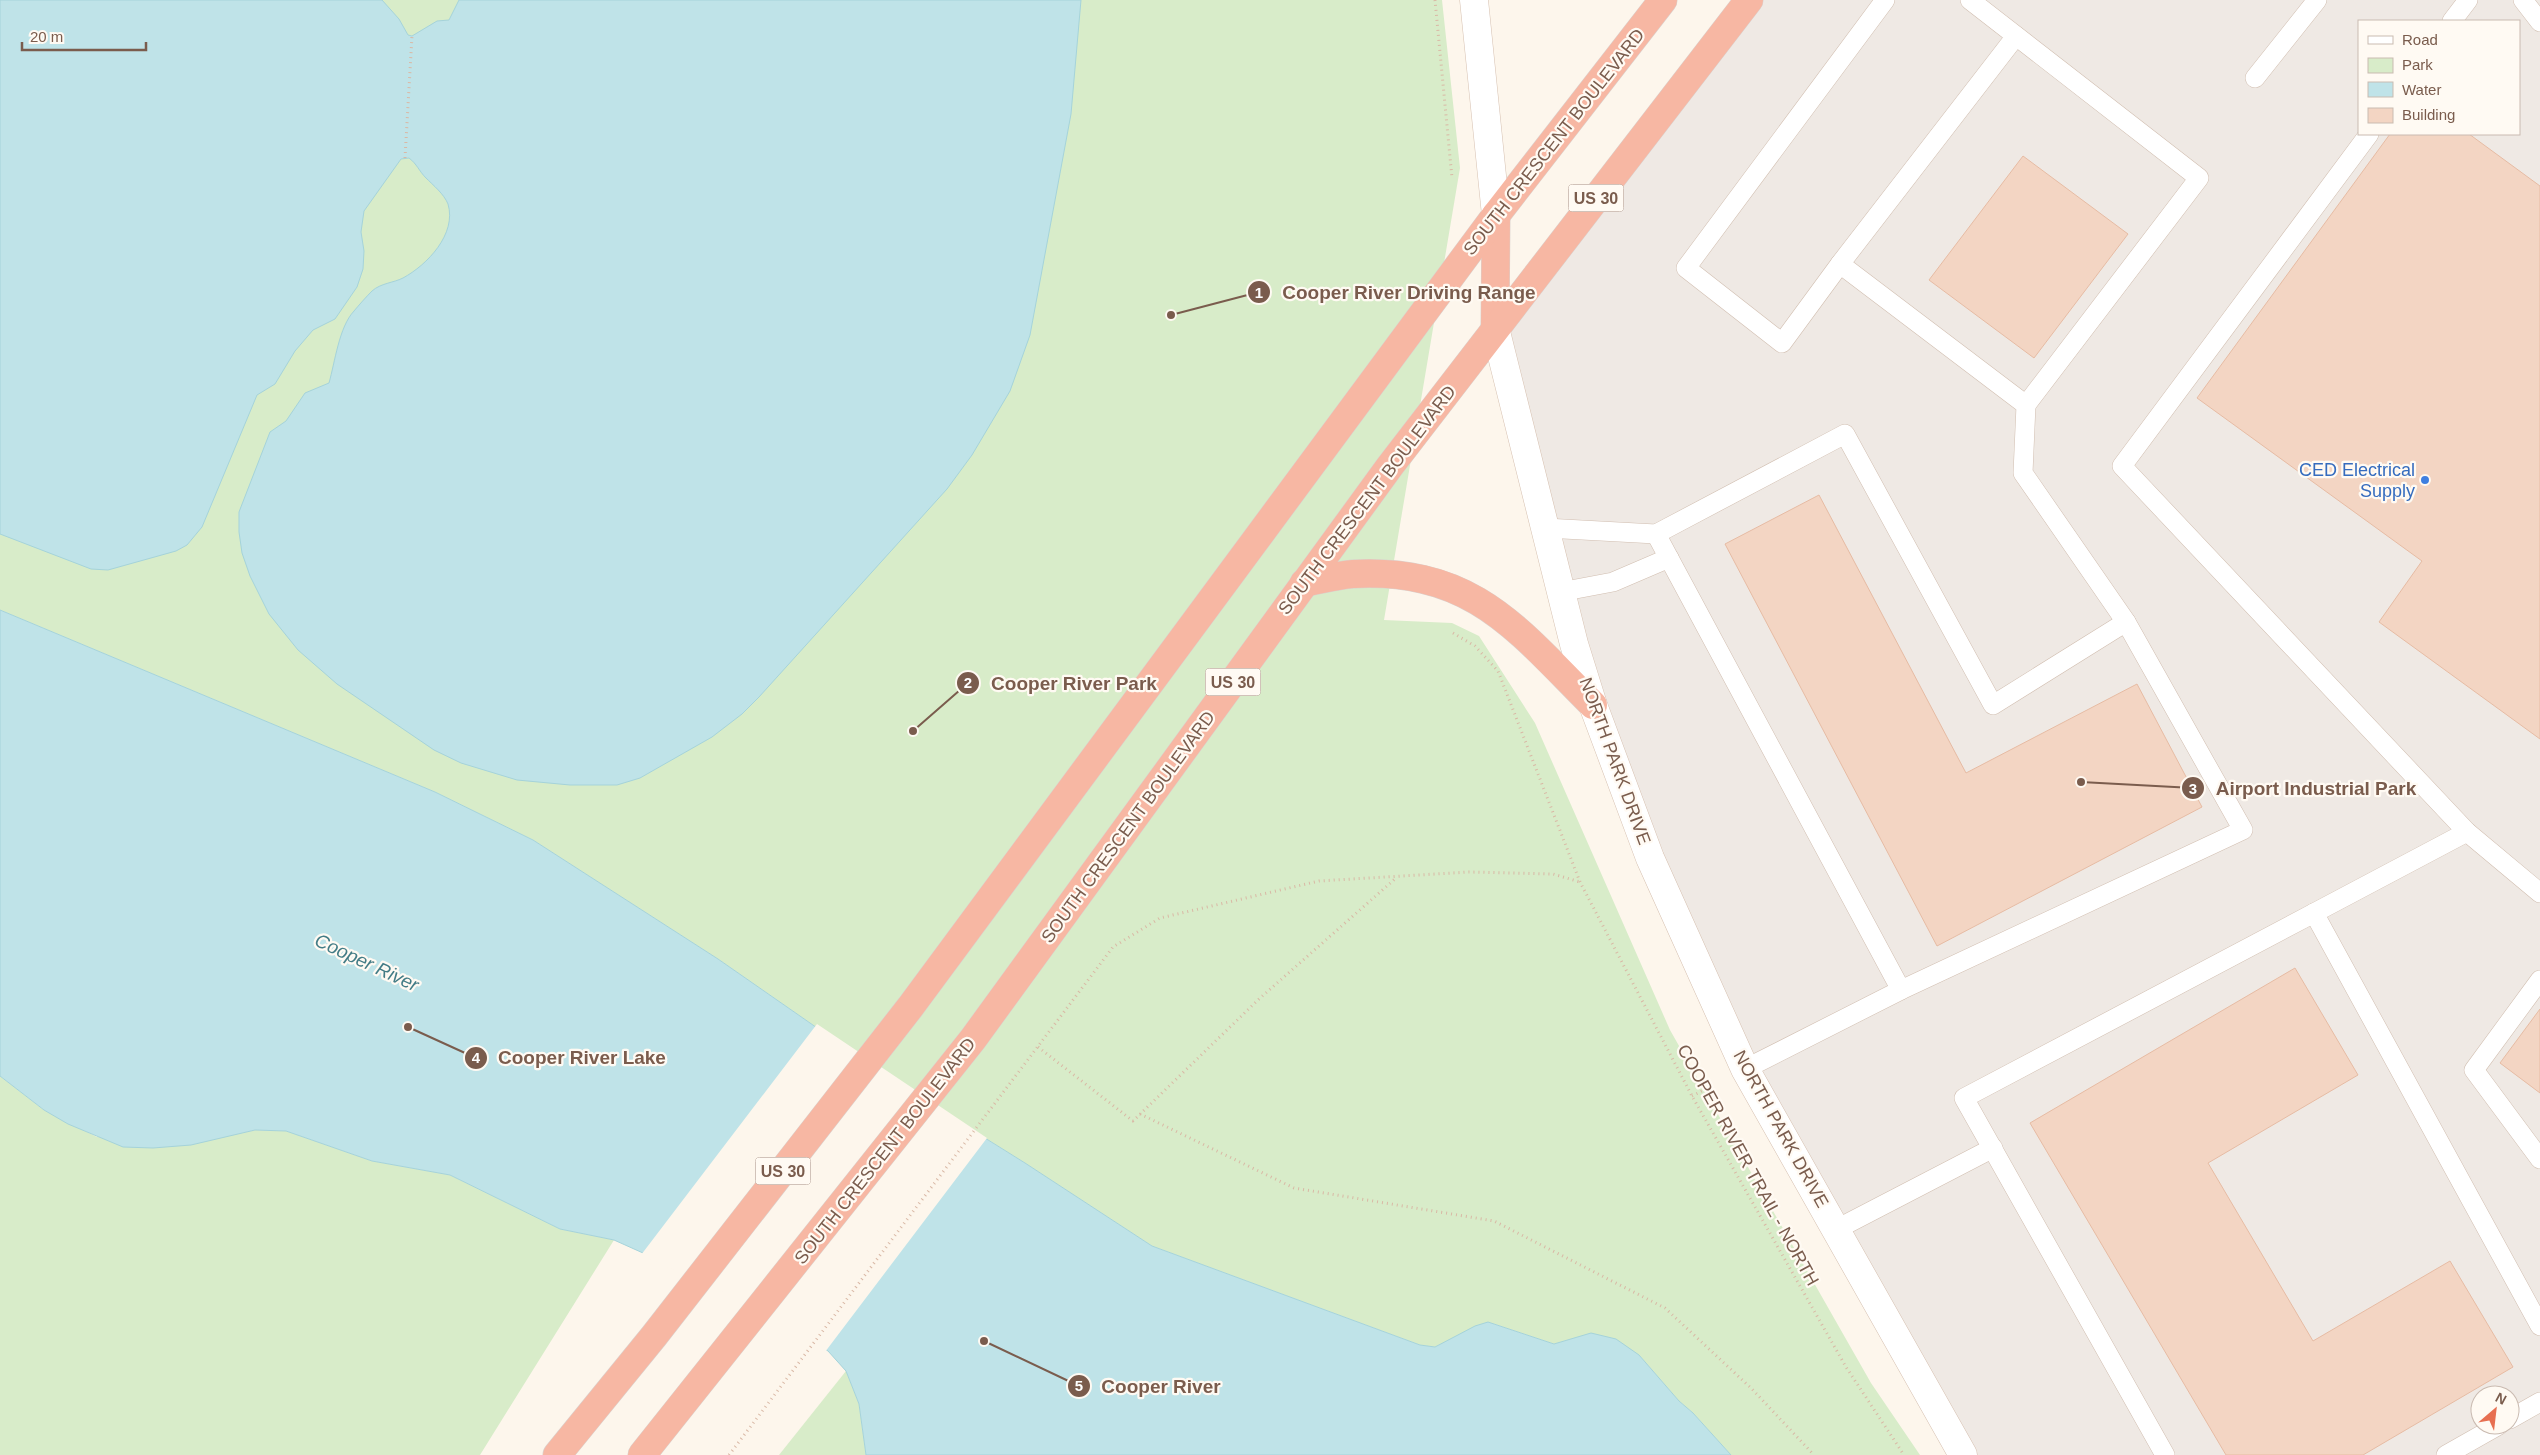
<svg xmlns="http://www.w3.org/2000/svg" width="2540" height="1455" font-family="Arial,sans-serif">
<rect width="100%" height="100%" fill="#fdf6ec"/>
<path fill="#efe9e4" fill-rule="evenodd" d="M 1749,0 L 2540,0 L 2540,1455 L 1963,1455 L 1650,858 L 1495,328 ZM 2359,21 L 2519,21 L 2519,134 L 2359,134 ZM 2480,1395 L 2510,1395 L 2510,1425 L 2480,1425 Z"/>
<g fill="#d8ecc9">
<path d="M 0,0 L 1442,0 L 1460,168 L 1384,620 L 1452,623 L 1479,636 L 1535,723 L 1670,1030 L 1871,1383 L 1920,1455 L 1731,1455 L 1693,1413 L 1679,1401 L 1639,1355 L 1569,1341 L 1554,1344 L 1494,1324 L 1435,1347 L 1420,1345 L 1152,1246 L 1025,1163 L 892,1080 L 718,959 L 533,840 L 435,792 L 0,610 Z"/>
<path d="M 0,1076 L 44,1110 L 97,1137 L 229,1135 L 255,1130 L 286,1131 L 372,1161 L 450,1175 L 560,1229 L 614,1240 L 480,1455 L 0,1455 Z"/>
<path d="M 846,1371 L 859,1404 L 866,1455 L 779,1455 Z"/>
</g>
<g fill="#bfe3e8" stroke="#a5d3da">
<path d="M 0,0 L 382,0 L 399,19 L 408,35 L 412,36 L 437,21 L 449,20 L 459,0 L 1081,0 L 1071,114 L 1030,335 L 1010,391 L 972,455 L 947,489 L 759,697 L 742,714 L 712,737 L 640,778 L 617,785 L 570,785 L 517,780 L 461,763 L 434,750 L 337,684 L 298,650 L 269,614 L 250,576 L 242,553 L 239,532 L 239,512 L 270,432 L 286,421 L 305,393 L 329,383 C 335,362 339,327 354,311 C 359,305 366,297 372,291 C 381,283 393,283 403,278 C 427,265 457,234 448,204 C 444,194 433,185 426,178 C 419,171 417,164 409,158 L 401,159 L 364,211 L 361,232 L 364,251 L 363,269 L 357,287 L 335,319 L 313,330 L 295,351 L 275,384 L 257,395 L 202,527 L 187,545 L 176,551 L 108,570 L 91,569 L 0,534 Z"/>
<path d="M 0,610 L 435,792 L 533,840 L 718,959 L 892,1080 L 1025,1163 L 1152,1246 L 1420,1345 L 1435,1347 L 1475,1326 L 1488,1322 L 1554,1344 L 1591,1333 L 1616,1339 L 1639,1355 L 1679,1401 L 1693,1413 L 1731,1455 L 866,1455 L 859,1404 L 846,1371 L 828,1351 L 768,1309 L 614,1240 L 560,1229 L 450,1175 L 372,1161 L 286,1131 L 255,1130 L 191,1145 L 153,1148 L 123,1147 L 68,1124 L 44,1110 L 0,1076 Z"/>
</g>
<path fill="#fdf6ec" d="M 817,1024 L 987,1138 L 825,1352 L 767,1312 L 641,1255 Z"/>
<g fill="#f3d5c3" stroke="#e6bba3">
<path d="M 2390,134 L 2469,134 L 2540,186 L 2540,739 L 2379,622 L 2422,561 L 2197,398 Z"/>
<path d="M 2023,156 L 2128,234 L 2034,358 L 1929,280 Z"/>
<path d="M 1819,495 L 1966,773 L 2137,684 L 2202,807 L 1937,946 L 1725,544 Z"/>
<path d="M 2295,968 L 2358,1075 L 2208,1163 L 2313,1341 L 2450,1261 L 2513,1367 L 2363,1455 L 2226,1455 L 2030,1123 Z"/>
<path d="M 2540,1009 L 2540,1093 L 2500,1063 Z"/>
</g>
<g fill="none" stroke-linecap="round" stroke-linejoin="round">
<defs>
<g id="lane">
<path d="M 1885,0 L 1686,268 L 1782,343 L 1840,264 L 2026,405 L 2023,473 L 2126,622"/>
<path d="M 1970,0 L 2199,178 L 2026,405"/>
<path d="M 2523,0 L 2540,22"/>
<path d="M 2452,21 L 2468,0"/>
<path d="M 2255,78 L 2317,0"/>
<path d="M 2369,134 L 2122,466 L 2467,832 L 2540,893"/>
<path d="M 1840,264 L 2016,36"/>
<path d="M 1545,528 L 1656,534 L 1845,434 L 1993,705 L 2126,622 L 2243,830 L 1901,990 L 1745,1069"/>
<path d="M 1656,534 L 1901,990"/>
<path d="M 1560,592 L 1613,582 L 1669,558"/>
<path d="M 2314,913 L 2467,832"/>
<path d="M 2540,980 L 2474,1070 L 2540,1159"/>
<path d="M 1835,1230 L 1993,1148"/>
<path d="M 2510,1419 L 2540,1402"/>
<path d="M 2165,1455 L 1964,1098 L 2314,913 L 2540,1326"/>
<path d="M 2446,1455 L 2499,1425"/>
</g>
<g id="secondary">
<path d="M 1474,0 L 1496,215"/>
<path d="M 1495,328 L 1574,644 L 1593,705 L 1650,858 L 1745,1069 L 1963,1455"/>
</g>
<g id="highway">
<path d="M 1495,328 L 1496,215"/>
<path d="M 1304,583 C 1320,580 1337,575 1353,574 C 1473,568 1516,628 1593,705"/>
<path d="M 557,1455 L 654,1336 L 911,1006 L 1496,215 L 1663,0"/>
<path d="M 642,1455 L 973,1039 L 1390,466 L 1749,0"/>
</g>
</defs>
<use href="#lane" stroke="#d1beb0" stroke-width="20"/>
<use href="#secondary" stroke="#d6c0b0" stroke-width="29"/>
<use href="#highway" stroke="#dad1cd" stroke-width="29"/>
<g stroke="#d9b8a5" stroke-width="3" stroke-dasharray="1 4" stroke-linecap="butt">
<path d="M 1435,0 L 1452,178"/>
<path d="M 405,158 L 412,36"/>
<path d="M 1453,633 L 1475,646 L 1498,671 L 1580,882 L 1692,1096 L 1846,1367 L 1904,1455"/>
<path d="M 1038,1047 L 1133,1121 L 1259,999 L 1396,878"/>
<path d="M 1692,1096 L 1714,1085"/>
<path d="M 1140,1114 L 1294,1188 L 1494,1221 L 1665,1308 L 1752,1389 L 1814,1455"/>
<path d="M 729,1455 L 1113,947 L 1160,918 L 1319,881 L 1469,872 L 1553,874 L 1580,882"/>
</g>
<use href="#lane" stroke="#fff" stroke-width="19"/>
<use href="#secondary" stroke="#fff" stroke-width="28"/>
<use href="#highway" stroke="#f7b7a3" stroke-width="28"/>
</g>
<circle fill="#3f7fe0" stroke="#fffaf3" stroke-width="2" cx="2425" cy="480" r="5"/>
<g text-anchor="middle" stroke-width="4.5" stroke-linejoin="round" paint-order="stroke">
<g fill="#fffaf3" stroke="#a28b7f" stroke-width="1">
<rect x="1568.5" y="184.5" width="55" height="27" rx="4"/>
<rect x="1205.5" y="668.5" width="55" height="27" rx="4"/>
<rect x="755.5" y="1157.5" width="55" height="27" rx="4"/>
</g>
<g font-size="16" font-weight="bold" fill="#7a5c4d">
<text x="1596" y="204">US 30</text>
<text x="1233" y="688">US 30</text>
<text x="783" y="1177">US 30</text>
</g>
<g font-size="18" fill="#7a5c4d" stroke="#fffaf3">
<text transform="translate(1554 142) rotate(-52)" y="6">SOUTH CRESCENT BOULEVARD</text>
<text transform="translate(1367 500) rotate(-53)" y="6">SOUTH CRESCENT BOULEVARD</text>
<text transform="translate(1615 761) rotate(70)" y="6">NORTH PARK DRIVE</text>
<text transform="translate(1128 827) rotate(-54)" y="6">SOUTH CRESCENT BOULEVARD</text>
<text transform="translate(1781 1129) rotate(61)" y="6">NORTH PARK DRIVE</text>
<text transform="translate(885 1151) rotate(-52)" y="6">SOUTH CRESCENT BOULEVARD</text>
<text transform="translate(1748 1165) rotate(61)" y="6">COOPER RIVER TRAIL - NORTH</text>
</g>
<g font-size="18" fill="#366cbe" stroke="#fffaf3" text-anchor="end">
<text x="2415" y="476">CED Electrical<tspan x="2415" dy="21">Supply</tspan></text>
</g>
<g font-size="19" font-style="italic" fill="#437c86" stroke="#fffaf3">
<text transform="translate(367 962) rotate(25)" y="7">Cooper River</text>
</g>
</g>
<path fill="none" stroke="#7a5c4d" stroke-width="2" d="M1171 315L1259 292M913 731L968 683M2081 782L2193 788M408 1027L476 1058M984 1341L1079 1386"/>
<g fill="#7a5c4d" stroke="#fffaf3" stroke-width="2">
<circle cx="1171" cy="315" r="5"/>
<circle cx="913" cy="731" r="5"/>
<circle cx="2081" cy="782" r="5"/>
<circle cx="408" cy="1027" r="5"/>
<circle cx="984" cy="1341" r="5"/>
<circle cx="1259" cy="292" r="12"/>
<circle cx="968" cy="683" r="12"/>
<circle cx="2193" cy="788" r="12"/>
<circle cx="476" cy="1058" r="12"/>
<circle cx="1079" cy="1386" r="12"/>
</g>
<g font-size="15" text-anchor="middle" font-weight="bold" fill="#fff">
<text x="1259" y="298">1</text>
<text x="968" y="688">2</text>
<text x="2193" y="794">3</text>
<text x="476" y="1063">4</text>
<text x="1079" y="1391">5</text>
</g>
<g font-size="19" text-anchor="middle" font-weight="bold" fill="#7a5c4d" stroke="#fffaf3" stroke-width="4.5" stroke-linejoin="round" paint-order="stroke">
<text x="1409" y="299">Cooper River Driving Range</text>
<text x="1074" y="690">Cooper River Park</text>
<text x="2316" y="795">Airport Industrial Park</text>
<text x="582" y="1064">Cooper River Lake</text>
<text x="1161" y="1393">Cooper River</text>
</g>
<rect x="2358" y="20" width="162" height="115" fill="#fffaf3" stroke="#cabbb1"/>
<rect x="2368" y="36" width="25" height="8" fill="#ffffff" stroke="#cabbb1"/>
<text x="2402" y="45" font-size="15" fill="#7a5c4d">Road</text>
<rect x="2368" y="58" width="25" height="15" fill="#d8ecc9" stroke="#cabbb1"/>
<text x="2402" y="70" font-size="15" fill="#7a5c4d">Park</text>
<rect x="2368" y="82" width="25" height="15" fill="#bfe3e8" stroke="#cabbb1"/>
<text x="2402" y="95" font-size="15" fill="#7a5c4d">Water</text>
<rect x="2368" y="108" width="25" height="15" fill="#f3d5c3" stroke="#cabbb1"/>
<text x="2402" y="120" font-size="15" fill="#7a5c4d">Building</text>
<g transform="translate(2495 1410) rotate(28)"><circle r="24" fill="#fffaf3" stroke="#cabbb1"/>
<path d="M0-4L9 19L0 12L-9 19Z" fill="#e76f51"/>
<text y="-8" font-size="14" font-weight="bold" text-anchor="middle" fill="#7a5c4d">N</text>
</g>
<path d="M22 42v8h124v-8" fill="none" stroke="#7a5c4d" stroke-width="2.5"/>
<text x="30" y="42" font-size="15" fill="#7a5c4d" stroke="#fffaf3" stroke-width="4" paint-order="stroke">20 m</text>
</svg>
